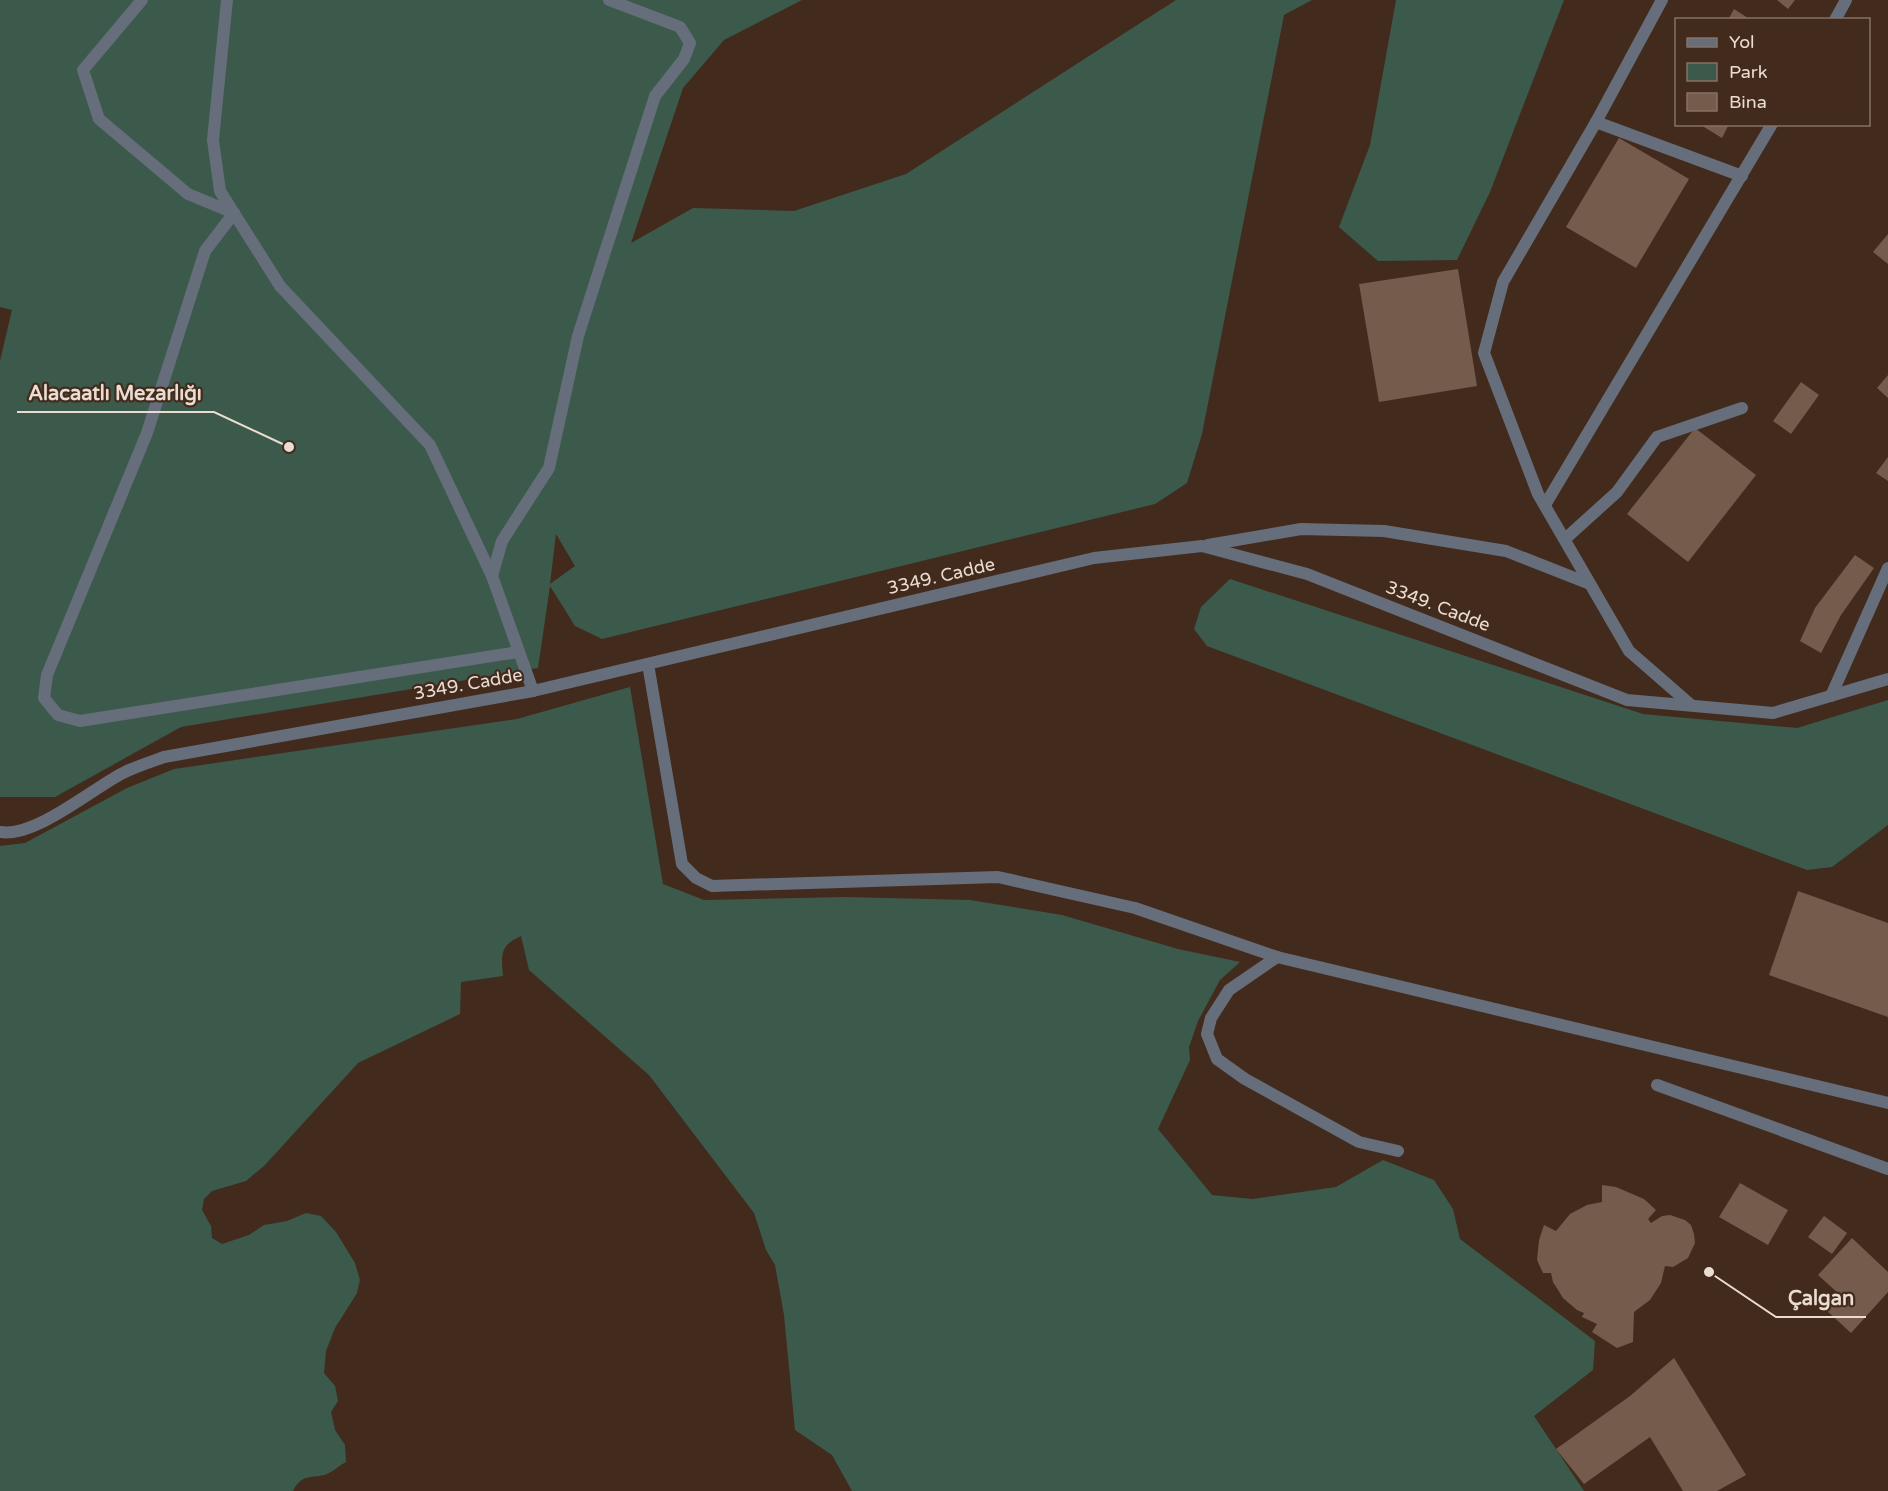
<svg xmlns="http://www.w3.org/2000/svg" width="1888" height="1491" font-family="'Varela Round',sans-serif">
<rect width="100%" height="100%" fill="#422b1c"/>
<g fill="#3b5a4b" fill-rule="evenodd">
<path d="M 0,0 L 802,0 L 724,40 L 683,88 L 631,243 L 693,208 L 794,211 L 906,174 L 1176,0 L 1312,0 L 1284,15 L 1202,434 L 1187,483 L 1155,504 L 602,639 L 575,626 L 550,586 L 538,668 L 181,727 L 55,797 L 0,797 L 0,361 L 12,310 L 0,307 ZM 556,534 L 575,566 L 550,584 Z"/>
<path d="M 1396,0 L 1564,0 L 1490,192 L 1457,260 L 1378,261 L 1339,227 L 1370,145 Z"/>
<path d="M 1230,579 L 1643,714 L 1797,728 L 1888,700 L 1888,825 L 1832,867 L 1807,870 L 1207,646 L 1194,629 L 1201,607 Z"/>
<path d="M 630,687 L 663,884 L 704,900 L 845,897 L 970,900 L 1062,915 L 1178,949 L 1240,962 L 1220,980 L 1198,1021 L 1189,1047 L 1190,1060 L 1158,1129 L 1212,1195 L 1252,1199 L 1336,1187 L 1383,1160 L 1434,1180 L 1453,1209 L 1460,1239 L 1595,1341 L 1593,1370 L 1534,1416 L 1584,1491 L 852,1491 L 832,1455 L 795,1430 L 784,1315 L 775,1265 L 766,1250 L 754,1213 L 649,1075 L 529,970 L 521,936 C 500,945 501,955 503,976 L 461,982 L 460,1014 L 358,1063 L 265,1165 L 246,1181 L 212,1191 L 204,1199 L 202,1210 L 211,1226 L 212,1238 L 222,1244 L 249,1235 L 264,1225 L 287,1221 L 306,1213 L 321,1216 L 336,1232 L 355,1263 L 360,1280 L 357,1293 L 335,1328 L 326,1351 L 324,1373 L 335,1386 L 338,1401 L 331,1412 L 335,1430 L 345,1445 L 346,1462 C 340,1465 335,1470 329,1473 C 315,1480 303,1471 293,1491 L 0,1491 L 0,846 L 25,843 L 127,788 L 174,769 L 517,719 Z"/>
</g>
<g fill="#755b4b">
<path d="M 1777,0 L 1795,0 L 1788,9 Z"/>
<path d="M 1734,9 L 1751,20 L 1728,20 Z"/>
<path d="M 1699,124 L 1729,124 L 1722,138 Z"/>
<path d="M 1619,138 L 1689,179 L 1636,268 L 1566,227 Z"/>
<path d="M 1888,234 L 1888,264 L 1873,252 Z"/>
<path d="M 1458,269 L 1477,386 L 1379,402 L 1359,284 Z"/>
<path d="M 1888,375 L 1888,398 L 1877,388 Z"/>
<path d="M 1801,382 L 1819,395 L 1791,434 L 1773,421 Z"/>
<path d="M 1695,428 L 1756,475 L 1688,562 L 1627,514 Z"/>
<path d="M 1888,457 L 1888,481 L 1876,473 Z"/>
<path d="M 1855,555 L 1874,568 L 1841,615 L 1821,653 L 1800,641 L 1815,608 Z"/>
<path d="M 1798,891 L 1888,923 L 1888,1017 L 1769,975 Z"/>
<path d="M 1740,1183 L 1788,1210 L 1768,1245 L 1719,1217 Z"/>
<path d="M 1602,1185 L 1616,1187 L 1644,1199 L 1656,1210 L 1648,1219 L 1651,1223 L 1662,1216 L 1670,1215 L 1685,1220 L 1691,1225 L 1694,1234 L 1695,1243 L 1688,1258 L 1673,1267 L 1665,1266 L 1661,1283 L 1650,1300 L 1634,1312 L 1633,1342 L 1617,1348 L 1592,1332 L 1597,1324 L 1582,1317 L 1584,1313 L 1577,1310 L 1563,1298 L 1553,1282 L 1551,1273 L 1543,1273 L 1537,1260 L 1539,1240 L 1544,1225 L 1556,1231 L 1570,1214 L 1587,1205 L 1602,1202 Z"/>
<path d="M 1824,1216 L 1847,1233 L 1832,1254 L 1808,1237 Z"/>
<path d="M 1852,1238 L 1888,1272 L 1888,1292 L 1851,1333 L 1825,1309 L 1839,1294 L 1818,1275 Z"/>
<path d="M 1674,1358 L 1746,1475 L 1717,1491 L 1683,1491 L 1650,1437 L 1584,1484 L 1556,1449 L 1630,1396 Z"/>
</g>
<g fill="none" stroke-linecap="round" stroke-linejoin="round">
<g stroke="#666e7c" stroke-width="12">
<path d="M 142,0 L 83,70 L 99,119 L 188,194 L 234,213"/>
<path d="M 227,0 L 213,140 L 220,191 L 280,286 L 430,445 L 492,576 L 533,691"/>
<path d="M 234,213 L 205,251 L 147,433 L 47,675 L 44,698 L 58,715 L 80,721 L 518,652"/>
<path d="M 492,576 L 502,541 L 549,468 L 578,336 L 655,96 L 684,59 L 690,43 L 680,27 L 609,0"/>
<path d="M 1277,957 L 1229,990 L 1211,1018 L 1207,1034 L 1217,1059 L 1245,1079 L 1359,1142 L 1398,1151"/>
<path d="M 1657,1085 L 1888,1169"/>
</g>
<g stroke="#666e7c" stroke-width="12">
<path d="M 1662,0 L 1596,122 L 1503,282 L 1484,353 L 1538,494 L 1629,651 L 1691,705"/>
<path d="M 1835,20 L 1846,0"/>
<path d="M 1596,122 L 1742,176"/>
<path d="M 1545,505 L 1772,124"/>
<path d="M 1565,539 L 1617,492 L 1657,437 L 1742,408"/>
<path d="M 1208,545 L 1301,529 L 1384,531 L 1506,551 L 1590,584"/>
<path d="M 648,664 L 682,864 L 696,878 L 712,886 L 998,877 L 1135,908 L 1277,957 L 1888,1103"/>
<path d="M 1831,696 L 1888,568"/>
<path d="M 0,832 C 34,838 91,790 121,774 C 134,767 150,762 164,757 L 533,691 L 1094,558 L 1202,546 L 1307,574 L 1627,700 L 1773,713 L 1888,679"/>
</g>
</g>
<g text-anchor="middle" stroke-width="4.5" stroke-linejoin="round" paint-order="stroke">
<g font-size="18" fill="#ebdcd2" stroke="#422b1c">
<text transform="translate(941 576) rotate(-13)" y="6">3349. Cadde</text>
<text transform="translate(1438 606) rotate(21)" y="6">3349. Cadde</text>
<text transform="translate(468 684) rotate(-10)" y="6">3349. Cadde</text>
</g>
</g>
<path fill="none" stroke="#ebdcd2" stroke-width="2" d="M289 447L214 412H17M1709 1272L1776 1317H1866"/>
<g fill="#ebdcd2" stroke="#422b1c" stroke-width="2">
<circle cx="289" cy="447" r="6"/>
<circle cx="1709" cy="1272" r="6"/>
</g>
<g font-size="20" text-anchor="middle" font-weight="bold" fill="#ebdcd2" stroke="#422b1c" stroke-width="4.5" stroke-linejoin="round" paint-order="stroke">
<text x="115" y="400">Alacaatlı Mezarlığı</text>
<text x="1821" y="1305">Çalgan</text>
</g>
<rect x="1675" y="18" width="195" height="108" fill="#422b1c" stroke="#867265" stroke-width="1.5"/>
<rect x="1687" y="38" width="30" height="9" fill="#666e7c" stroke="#867265" stroke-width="1.5"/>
<text x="1729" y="48" font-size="18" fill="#ebdcd2">Yol</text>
<rect x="1687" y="63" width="30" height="18" fill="#3b5a4b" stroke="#867265" stroke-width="1.5"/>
<text x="1729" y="78" font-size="18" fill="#ebdcd2">Park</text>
<rect x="1687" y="93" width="30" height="18" fill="#755b4b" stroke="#867265" stroke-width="1.5"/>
<text x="1729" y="108" font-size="18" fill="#ebdcd2">Bina</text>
</svg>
